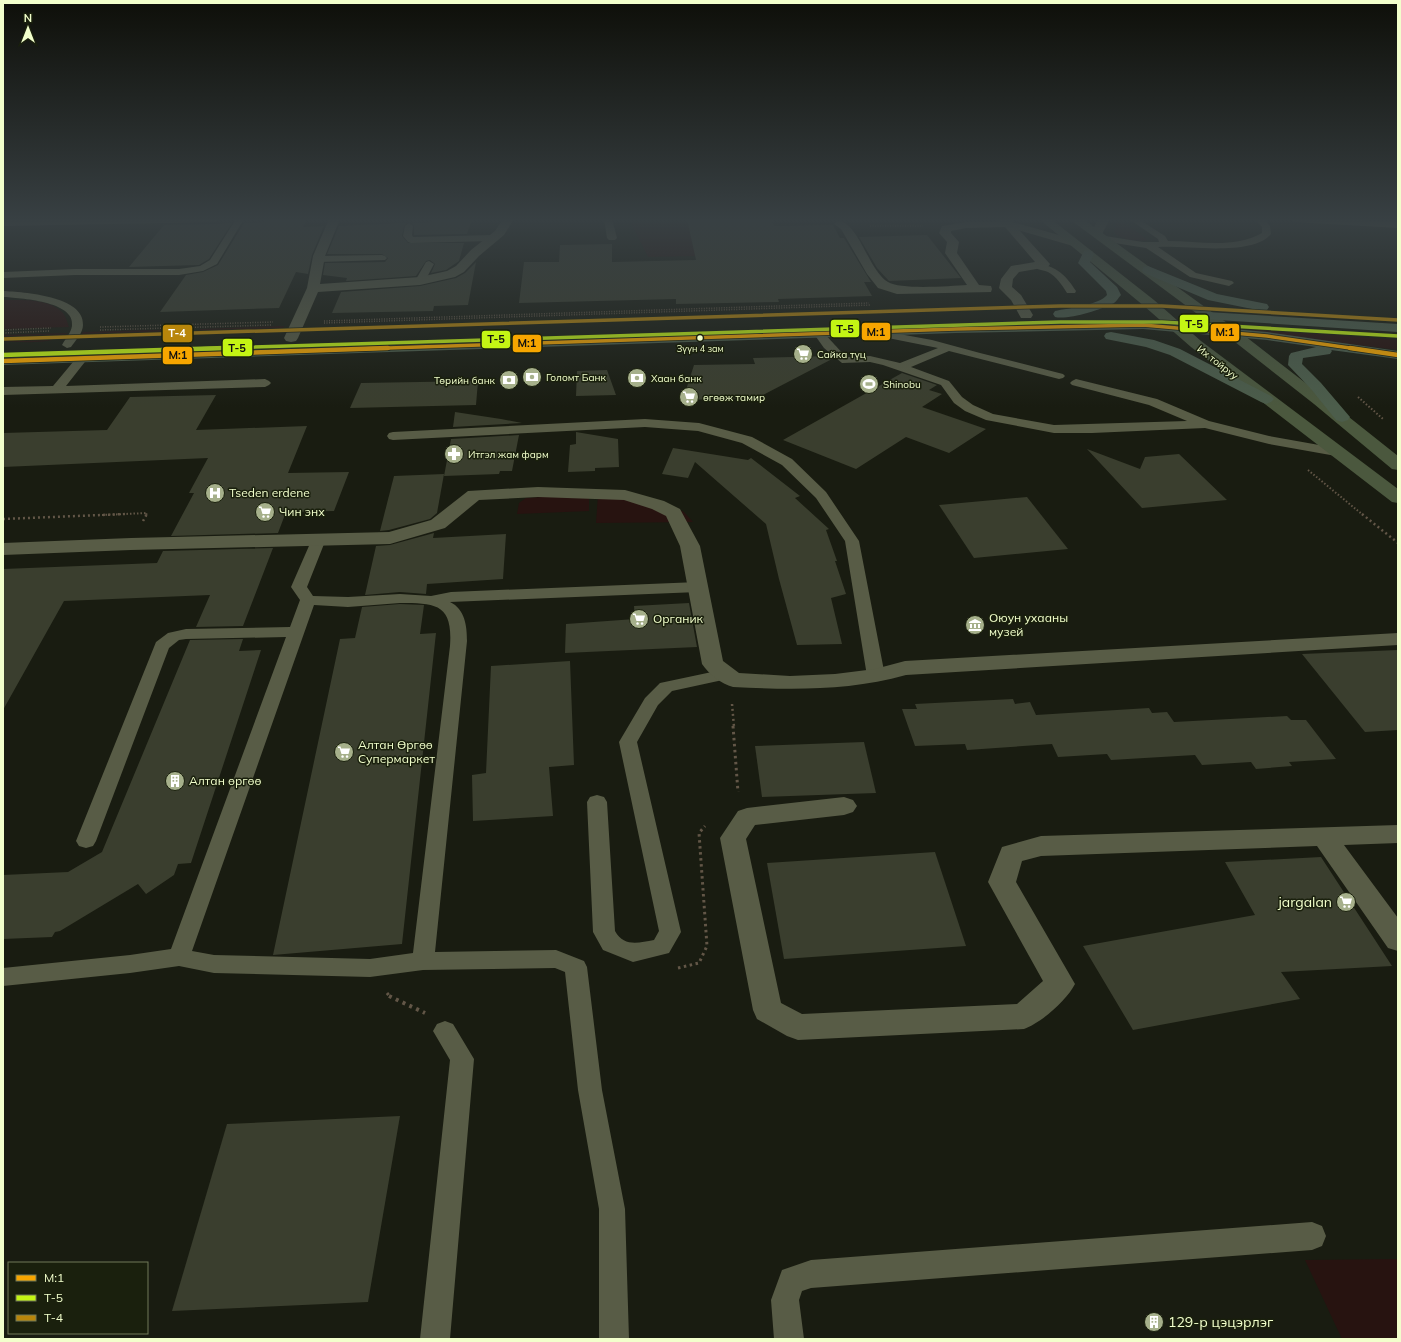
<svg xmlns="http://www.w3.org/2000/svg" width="1401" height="1342" font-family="Mulish,sans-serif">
<rect width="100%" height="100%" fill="#191c11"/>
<g fill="#271310">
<path d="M 629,219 L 686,219 L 687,224 L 786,254 L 648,257 Z"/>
<path d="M 1112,219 C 1123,219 1137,232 1146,239 L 1146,241 C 1136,240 1121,241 1114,232 L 1116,229 L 1116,225 Z"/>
<path d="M 3,300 C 21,300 48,298 62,312 C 66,316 67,322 69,327 L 3,329 Z"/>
<path d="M 285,326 L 278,331 L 269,333 L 195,335 L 200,329 Z"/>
<path d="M 1249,328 L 1398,340 L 1398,350 L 1279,335 L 1250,330 Z"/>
<path d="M 191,329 L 184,335 L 88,338 L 81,335 L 83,332 Z"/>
<path d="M 68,333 C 51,346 23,341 3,342 L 3,335 Z"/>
<path d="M 589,494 L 589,511 L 517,514 L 519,503 L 526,498 Z"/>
<path d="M 598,495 L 669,504 L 684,512 L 693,522 L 596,523 Z"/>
<path d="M 1398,1259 L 1398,1339 L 1342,1339 L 1305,1260 Z"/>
</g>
<g fill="#3a3e2e">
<path d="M 267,219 L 307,219 L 303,227 L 324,226 L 312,255 L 308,274 L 296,272 L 279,308 L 160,312 L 186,275 L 203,272 L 218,265 L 244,223 L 265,222 Z"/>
<path d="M 433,219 L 472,219 L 467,234 L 414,235 L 414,226 L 412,223 L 432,222 Z"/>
<path d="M 687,219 L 771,219 L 774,226 L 833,225 L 840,238 L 844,238 L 871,282 L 864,282 L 872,296 L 778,299 L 779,302 L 676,304 L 676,299 L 519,303 L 524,262 L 559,262 L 560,245 L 612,244 L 612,262 L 696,260 Z"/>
<path d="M 406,223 L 404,226 L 402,236 L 408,243 L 464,243 L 459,261 L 446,270 L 431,273 L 435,264 L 430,260 L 426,261 L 416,276 L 346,281 L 347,278 L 323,275 L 325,263 L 385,262 L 388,258 L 382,254 L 327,254 L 339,226 Z"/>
<path d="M 216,224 L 232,223 L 209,259 L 199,265 L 129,267 L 164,225 Z"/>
<path d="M 927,235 L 961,278 L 889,281 L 877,268 L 859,237 Z"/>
<path d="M 476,262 L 468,305 L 434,306 L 433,311 L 332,313 L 341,292 L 420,286 L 456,278 L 465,273 Z"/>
<path d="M 832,356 L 834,358 L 757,398 L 685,400 L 690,393 L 685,393 L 694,365 L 755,364 L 753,358 Z"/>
<path d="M 607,370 L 616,395 L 576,396 L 577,371 Z"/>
<path d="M 902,373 L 937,385 L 929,390 L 942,394 L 922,407 L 986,429 L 949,453 L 906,437 L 856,469 L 783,440 Z"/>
<path d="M 478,381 L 476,405 L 350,408 L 361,383 Z"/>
<path d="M 216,395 L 196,430 L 307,426 L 288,473 L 349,472 L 334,511 L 286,512 L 278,533 L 171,536 L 194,493 L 189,493 L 208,458 L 3,467 L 3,433 L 107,430 L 130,397 Z"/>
<path d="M 455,412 L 501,419 L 522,423 L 453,427 Z"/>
<path d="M 576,432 L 618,439 L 619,467 L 595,468 L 595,471 L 568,472 L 570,445 L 576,444 Z"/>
<path d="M 519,435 L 512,471 L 500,471 L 499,474 L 444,476 L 451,439 Z"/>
<path d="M 673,448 L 748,460 L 751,458 L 800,496 L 795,498 L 829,529 L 826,530 L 837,561 L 835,561 L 846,594 L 831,598 L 842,644 L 797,645 L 779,579 L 766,524 L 695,462 L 688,478 L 662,474 Z"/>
<path d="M 1087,449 L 1140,469 L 1145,457 L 1179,454 L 1227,500 L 1142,508 Z"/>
<path d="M 444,474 L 437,513 L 430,519 L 389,530 L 380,531 L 394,476 Z"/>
<path d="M 1027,497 L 1068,549 L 974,558 L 939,505 Z"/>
<path d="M 434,533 L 433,538 L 506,534 L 503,579 L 427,584 L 426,594 L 400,592 L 365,595 L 376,546 L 390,545 Z"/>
<path d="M 273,548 L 243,626 L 196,627 L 210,595 L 64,601 L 3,710 L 3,569 L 157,563 L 163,551 Z"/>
<path d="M 689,603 L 697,647 L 565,653 L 566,624 L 635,619 L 634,606 Z"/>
<path d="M 400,604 L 424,605 L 420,634 L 436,633 L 402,944 L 273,955 L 340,639 L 355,638 L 362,607 Z"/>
<path d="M 243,639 L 239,651 L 261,650 L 191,863 L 178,864 L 174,875 L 146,894 L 138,884 L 60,931 L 55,932 L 52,937 L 3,939 L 3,875 L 68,872 L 102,852 L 190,640 Z"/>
<path d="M 1398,650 L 1398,730 L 1365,732 L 1302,654 Z"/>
<path d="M 570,661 L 574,765 L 549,767 L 553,816 L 473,821 L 472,775 L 486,773 L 491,666 Z"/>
<path d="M 1013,699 L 1015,704 L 1030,702 L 1036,715 L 1149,708 L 1152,713 L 1167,712 L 1174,722 L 1287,716 L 1291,720 L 1306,720 L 1336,759 L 1289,762 L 1292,766 L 1256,769 L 1251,762 L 1202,765 L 1195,755 L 1111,760 L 1107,754 L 1058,757 L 1052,744 L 967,750 L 965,744 L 915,746 L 902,709 L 917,709 L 915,704 Z"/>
<path d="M 864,742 L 876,793 L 762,797 L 755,746 Z"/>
<path d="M 935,852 L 966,946 L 784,959 L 767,863 Z"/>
<path d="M 1321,857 L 1392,966 L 1281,972 L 1300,999 L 1133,1030 L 1083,946 L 1255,915 L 1225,862 Z"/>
<path d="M 400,1116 L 368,1302 L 172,1311 L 227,1124 Z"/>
</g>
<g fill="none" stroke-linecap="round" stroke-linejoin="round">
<g stroke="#625647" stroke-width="1.5" stroke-dasharray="1 1.5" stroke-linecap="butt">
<path d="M 870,226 L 923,226"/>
<path d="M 324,321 L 869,303"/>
<path d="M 324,323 L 871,305"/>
<path d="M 100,327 L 273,322"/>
<path d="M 3,330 L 51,328"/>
<path d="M 100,330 L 271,325"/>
<path d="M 3,333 L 49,331"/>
</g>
<g stroke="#625647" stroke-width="2" stroke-dasharray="1.5 2" stroke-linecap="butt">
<path d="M 1358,397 L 1383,419"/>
<path d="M 1308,470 L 1363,515"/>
<path d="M 102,515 L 147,513 L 146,515"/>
</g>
<g stroke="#625647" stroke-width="2.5" stroke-dasharray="2 3" stroke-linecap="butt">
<path d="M 1362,514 L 1398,543"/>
<path d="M 3,519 L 126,514"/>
<path d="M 143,521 L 147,514"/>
<path d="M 732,704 L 734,727"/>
</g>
<g stroke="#625647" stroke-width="3" stroke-dasharray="2.5 3.5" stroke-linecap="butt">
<path d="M 733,726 L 738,792"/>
<path d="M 678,968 L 699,963 L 707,946 L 699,833 L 705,826"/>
<path d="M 387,993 L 390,997"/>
</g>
<path stroke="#625647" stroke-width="4" stroke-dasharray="3 4.5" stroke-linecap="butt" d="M 389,996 L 425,1013"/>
<g fill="#585c46" fill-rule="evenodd">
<path d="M 91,219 L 220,219 L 216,222 L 3,226 L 3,220 Z"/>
<path d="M 236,219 L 244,219 L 217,264 L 203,271 L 179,275 L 75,275 L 3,278 L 3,272 L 75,269 L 179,269 L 200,266 L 210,260 Z"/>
<path d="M 604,219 L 612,219 L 617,238 L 615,240 L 609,240 L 607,238 Z"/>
<path d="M 1129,219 L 1138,219 L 1165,236 L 1168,241 C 1200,241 1233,249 1262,233 L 1262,227 L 1255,219 L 1264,219 L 1270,226 L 1271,234 C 1252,257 1186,245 1158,247 L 1196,273 L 1232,281 L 1234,283 L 1229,286 L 1190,277 L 1146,248 L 1102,241 L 1100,239 L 1105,236 L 1143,242 L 1159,242 L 1158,239 Z"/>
<path d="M 1291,219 L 1335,219 L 1398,222 L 1398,228 L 1295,222 Z"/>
<path d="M 409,223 L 413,226 L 412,235 L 413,237 L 492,235 L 497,238 L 492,241 L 411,243 L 408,242 L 403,236 L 405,226 Z"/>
<path d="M 382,255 L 385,256 L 387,258 L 385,260 L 319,262 L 314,259 L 319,256 Z"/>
<path d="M 429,261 L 434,264 L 425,281 L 420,284 L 417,283 L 415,281 L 426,262 Z"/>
<path d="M 1038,263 C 1058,268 1065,274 1076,291 L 1075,293 L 1067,293 C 1062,285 1057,277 1048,272 C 1043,270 1037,270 1033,266 Z"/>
<path d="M 3,291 C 23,292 85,296 83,325 C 83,333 75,341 71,347 L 67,348 L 62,345 C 65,339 71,333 72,326 C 76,301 19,298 3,297 Z"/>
<path d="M 872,329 L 932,340 L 980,353 L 1063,374 L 1065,376 L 1063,378 L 1059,379 L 949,351 L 911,367 L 949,381 L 962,397 L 973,405 L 993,414 L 1054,425 L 1187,421 L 1149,405 L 1072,385 L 1070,383 L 1072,381 L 1076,379 L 1157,399 L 1209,421 L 1269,436 L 1336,448 L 1341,449 L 1342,452 L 1341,455 L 1336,456 L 1269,444 L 1205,428 L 1092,433 L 1054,433 L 986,420 L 965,411 L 954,403 L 941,385 L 883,365 L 870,362 L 842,363 L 824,348 L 814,334 L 819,331 C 826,332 839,352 848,357 L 870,356 L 900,363 L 938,348 L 868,334 L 867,332 L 868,330 Z"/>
<path d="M 82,355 L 88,358 L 66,386 L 265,379 L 269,381 L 271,383 L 269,385 L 265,387 L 3,395 L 3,387 L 53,386 L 78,356 Z"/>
<path d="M 645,419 L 699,423 L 752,437 L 792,459 L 826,492 L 859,541 L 885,676 L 882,680 L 876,681 L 870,680 L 867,676 L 845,541 L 816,498 L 782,465 L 742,443 L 698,431 L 645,427 L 393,440 L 389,439 L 387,436 L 389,433 L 393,432 Z"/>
<path d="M 319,535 L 324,536 L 326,539 L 307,587 L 313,596 L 348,597 L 400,594 L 431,596 L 451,592 L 698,582 L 703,584 L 706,587 L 703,590 L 698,592 L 450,602 C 465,609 467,626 467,641 L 435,952 L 556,950 L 584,961 L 587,967 L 602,1090 L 625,1209 L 629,1339 L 599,1339 L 599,1209 L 578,1090 L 565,972 L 555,968 L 423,970 L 370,977 L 214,973 L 179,966 L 130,973 L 3,986 L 3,968 L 130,955 L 171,949 L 286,637 L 186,639 L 179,640 L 169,648 L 96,841 L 93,846 L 86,848 L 79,846 L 76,841 L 156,642 L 168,633 L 186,629 L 290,627 L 300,600 L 291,587 L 312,539 L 314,536 ZM 400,603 C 436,603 453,604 450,646 L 413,953 L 370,959 L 214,955 L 192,951 L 314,605 L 348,607 Z"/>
<path d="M 726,669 L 732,670 L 735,674 L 732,678 L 672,691 L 658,705 L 637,742 L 681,932 L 669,953 L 633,962 L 603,950 L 593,932 L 587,802 L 590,797 L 597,795 L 604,797 L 607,802 L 615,931 C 624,947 638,943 654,940 L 659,931 L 619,742 L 645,698 L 660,683 Z"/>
<path d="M 445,1021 L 453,1024 L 474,1059 L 450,1339 L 420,1339 L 450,1060 L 433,1031 L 437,1024 Z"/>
<path d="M 1312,1222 L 1322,1226 L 1326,1236 L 1322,1246 L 1312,1250 L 811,1288 L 802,1291 L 799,1300 L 804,1339 L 774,1339 L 771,1300 L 782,1270 L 811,1260 Z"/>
</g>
<g fill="#585c46" fill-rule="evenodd">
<path d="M 329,219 L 340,219 L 325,256 L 320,284 L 420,277 L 447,271 L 456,266 L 471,250 L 495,231 L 503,219 L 514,219 L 504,235 L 479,256 L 464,272 L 455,277 L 420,285 L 318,292 L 298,338 L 296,341 L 291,342 L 286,341 L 284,338 L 307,288 L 313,256 Z"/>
<path d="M 840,221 C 860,226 869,271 888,282 C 900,290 950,286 967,285 L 945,253 L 947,242 L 939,233 L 942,226 L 966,222 L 1012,222 L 1050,264 L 1048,267 L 1019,272 L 1013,279 L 1012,287 L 1021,295 L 1033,315 L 1031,318 L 1021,318 L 1011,300 L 999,288 L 1001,279 L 1011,266 L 1035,262 L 1005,227 L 966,228 L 951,231 L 951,233 L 959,242 L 957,253 L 979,285 L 991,286 L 992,289 L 991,292 L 897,294 L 878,288 L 867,274 L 841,229 L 834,224 L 836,222 Z"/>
<path d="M 538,487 L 625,490 L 664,501 L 680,509 L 700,546 L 723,661 L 739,673 L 790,676 L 835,674 L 875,669 L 905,661 L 1398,633 L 1398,645 L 906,675 C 848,691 793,690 733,687 C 721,684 709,674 702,664 L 680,546 L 666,516 L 652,509 L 624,500 L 538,497 L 479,500 L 445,528 L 390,544 L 131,550 L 3,555 L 3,543 L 131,538 L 389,532 L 431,520 L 468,491 Z"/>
<path d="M 844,797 L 853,800 L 857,806 L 853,812 L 844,815 L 755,825 L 746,839 L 781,1003 L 802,1014 L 1017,1004 L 1043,981 L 988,882 L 1002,847 L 1041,836 L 1398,825 L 1398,843 L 1344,845 L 1398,918 L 1398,951 L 1388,948 L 1317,846 L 1041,856 L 1022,861 L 1016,882 L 1075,984 C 1067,1000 1041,1023 1024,1029 L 798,1040 L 787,1036 L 757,1019 L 753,1010 L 720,838 L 738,811 L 747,808 Z"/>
</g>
<g fill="#545840" fill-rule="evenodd">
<path d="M 997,219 L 1009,219 L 1012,222 L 1077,240 L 1079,242 L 1077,244 L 1073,246 L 1004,226 Z"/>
<path d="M 1098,219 L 1110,219 L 1101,236 L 1093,236 L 1091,234 Z"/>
</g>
<g fill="#4b583e" fill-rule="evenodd">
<path d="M 1039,219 L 1051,219 L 1154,300 L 1201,341 L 1398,489 L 1398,503 L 1392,502 L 1191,347 L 1144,306 Z"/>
<path d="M 1071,219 L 1083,219 L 1245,336 L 1325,398 L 1398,456 L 1398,470 L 1392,469 L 1314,404 L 1235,342 L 1072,221 Z"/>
</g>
<g fill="#4c5d4b" fill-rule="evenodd">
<path d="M 1088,250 L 1092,251 L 1094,254 L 1090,262 L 1117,287 L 1121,295 C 1118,298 1116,303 1112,304 C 1100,310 1068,320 1055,317 L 1053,314 L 1055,311 C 1069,308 1099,305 1107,295 L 1106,291 L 1078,263 L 1084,251 Z"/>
<path d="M 1148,266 L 1217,294 L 1267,304 L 1269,307 L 1267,310 L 1262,311 L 1208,300 L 1144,273 L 1142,270 L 1144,267 Z"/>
<path d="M 1208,312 L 1398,324 L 1398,332 L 1203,319 L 1201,316 L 1203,313 Z"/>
<path d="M 1143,321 L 1267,332 L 1398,351 L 1398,359 L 1331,350 L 1332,351 L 1330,354 L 1303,358 L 1302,364 L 1321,383 L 1350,417 L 1348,420 L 1342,422 L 1336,420 L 1311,389 L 1288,365 L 1289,356 L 1291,353 L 1316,347 L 1267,340 L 1143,329 L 956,333 L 3,365 L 3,357 L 956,325 Z"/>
<path d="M 1111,332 L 1154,340 L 1180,349 L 1271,396 L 1274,399 L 1271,402 L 1266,404 L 1261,402 L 1170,355 L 1146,347 L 1106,339 L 1104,336 L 1106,333 Z"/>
</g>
<defs>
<path id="bus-1-far1" d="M 358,349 L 956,329 L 1143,325 L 1267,336 L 1357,349"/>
<g id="bus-1">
<path d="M 1350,348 L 1398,355"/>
<path d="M 3,361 L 388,348"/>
</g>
<path id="bus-2-far1" d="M 193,349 L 1060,322 L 1162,322 L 1398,336"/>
<path id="bus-2" d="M 3,355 L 225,348"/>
<path id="bus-3" d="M 3,339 L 1060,306 L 1162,306 L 1398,320"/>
</defs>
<use href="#bus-1-far1" stroke="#1a200d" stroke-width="5"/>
<use href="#bus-1" stroke="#1a200d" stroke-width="6"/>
<use href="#bus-2-far1" stroke="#1a200d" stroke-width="5"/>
<use href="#bus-2" stroke="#1a200d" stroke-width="6"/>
<use href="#bus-3" stroke="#1a200d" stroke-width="5"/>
<use href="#bus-1-far1" stroke="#f7a600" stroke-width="3.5"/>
<use href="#bus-1" stroke="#f7a600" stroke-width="4.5"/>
<use href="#bus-2-far1" stroke="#c4f514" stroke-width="3.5"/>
<use href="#bus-2" stroke="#c4f514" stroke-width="4.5"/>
<use href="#bus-3" stroke="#b8860b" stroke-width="3.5"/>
</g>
<linearGradient id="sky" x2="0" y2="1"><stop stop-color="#0e0f09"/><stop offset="0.54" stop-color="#384043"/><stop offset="1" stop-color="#384043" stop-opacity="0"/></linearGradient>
<rect width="1401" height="407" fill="url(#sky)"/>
<defs>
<symbol id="supermarket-disc" viewBox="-11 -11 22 22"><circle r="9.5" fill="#a6b08b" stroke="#1a200d"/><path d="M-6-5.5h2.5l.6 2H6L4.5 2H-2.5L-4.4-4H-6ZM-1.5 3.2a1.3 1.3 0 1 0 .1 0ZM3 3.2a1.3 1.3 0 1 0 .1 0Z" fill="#fff"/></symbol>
<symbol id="bank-disc" viewBox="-11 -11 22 22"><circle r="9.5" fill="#a6b08b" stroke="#1a200d"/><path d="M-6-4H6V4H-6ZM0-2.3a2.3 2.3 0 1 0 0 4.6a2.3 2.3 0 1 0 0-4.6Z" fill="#fff"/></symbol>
<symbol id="stadium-disc" viewBox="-11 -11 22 22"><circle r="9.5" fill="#a6b08b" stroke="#1a200d"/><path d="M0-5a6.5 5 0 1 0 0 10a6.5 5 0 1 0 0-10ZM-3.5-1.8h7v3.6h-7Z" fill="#fff"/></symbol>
<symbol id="pharmacy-disc" viewBox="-11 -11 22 22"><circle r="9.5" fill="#a6b08b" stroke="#1a200d"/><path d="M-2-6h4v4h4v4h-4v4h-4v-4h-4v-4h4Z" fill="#fff"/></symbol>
<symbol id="hospital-disc" viewBox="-11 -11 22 22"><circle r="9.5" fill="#a6b08b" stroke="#1a200d"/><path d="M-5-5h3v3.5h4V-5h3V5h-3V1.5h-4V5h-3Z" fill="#fff"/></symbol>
<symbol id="museum-disc" viewBox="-11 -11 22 22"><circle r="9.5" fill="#a6b08b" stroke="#1a200d"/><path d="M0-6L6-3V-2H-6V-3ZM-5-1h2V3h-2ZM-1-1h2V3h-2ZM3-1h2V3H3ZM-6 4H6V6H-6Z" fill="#fff"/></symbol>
<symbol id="building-disc" viewBox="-11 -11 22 22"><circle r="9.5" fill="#a6b08b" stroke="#1a200d"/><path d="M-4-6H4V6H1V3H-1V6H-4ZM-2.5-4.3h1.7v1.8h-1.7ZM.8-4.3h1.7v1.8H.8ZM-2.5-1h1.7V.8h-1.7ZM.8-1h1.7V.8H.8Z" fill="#fff"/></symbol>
</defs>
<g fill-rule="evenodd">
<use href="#supermarket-disc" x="792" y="343" width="22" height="22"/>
<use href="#bank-disc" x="521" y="366" width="22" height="22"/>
<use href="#bank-disc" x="626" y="367" width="22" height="22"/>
<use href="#bank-disc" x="498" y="369" width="22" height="22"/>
<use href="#stadium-disc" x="858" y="373" width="22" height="22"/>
<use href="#supermarket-disc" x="678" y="386" width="22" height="22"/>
<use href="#pharmacy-disc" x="443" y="443" width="22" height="22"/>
<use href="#hospital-disc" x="204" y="482" width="22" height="22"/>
<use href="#supermarket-disc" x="254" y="501" width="22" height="22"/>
<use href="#supermarket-disc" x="628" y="608" width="22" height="22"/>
<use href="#museum-disc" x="964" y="614" width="22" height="22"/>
<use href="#supermarket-disc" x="333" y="741" width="22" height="22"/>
<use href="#building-disc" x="164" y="770" width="22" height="22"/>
<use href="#supermarket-disc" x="1335" y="891" width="22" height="22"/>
<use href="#building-disc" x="1143" y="1311" width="22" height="22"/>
</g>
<circle fill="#f2ffcc" stroke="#1a200d" stroke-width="1.5" cx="700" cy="338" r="3.5"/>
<g text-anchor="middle" stroke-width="3" stroke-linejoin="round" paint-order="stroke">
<g font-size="9" fill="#f2ffcc" stroke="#1a200d">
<text x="700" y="352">Зүүн 4 зам</text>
</g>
<g font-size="10" fill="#f2ffcc" stroke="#1a200d" text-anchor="start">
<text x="817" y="358">Сайка түц</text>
<text x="546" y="381">Голомт Банк</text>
<text x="651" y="382">Хаан банк</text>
<text x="495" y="384" text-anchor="end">Төрийн банк</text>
<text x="883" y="388">Shinobu</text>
<text x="703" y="401">өгөөж тамир</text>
<text x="468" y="458">Итгэл жам фарм</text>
</g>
<g font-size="10" fill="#f2ffcc" stroke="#1a200d">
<text transform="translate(1218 362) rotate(38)" y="4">Их тойруу</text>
</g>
<g font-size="12" fill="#f2ffcc" stroke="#1a200d" text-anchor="start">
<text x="229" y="497">Tseden erdene</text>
<text x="279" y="516">Чин энх</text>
<text x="989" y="622">Оюун ухааны<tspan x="989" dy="14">музей</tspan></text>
<text x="653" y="623">Органик</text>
<text x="358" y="749">Алтан Өргөө<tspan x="358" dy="14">Супермаркет</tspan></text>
<text x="189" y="785">Алтан өргөө</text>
</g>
<g font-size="14" fill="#f2ffcc" stroke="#1a200d" text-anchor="end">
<text x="1332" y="907">jargalan</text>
<text x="1168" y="1327" text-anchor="start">129-р цэцэрлэг</text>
</g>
</g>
<g stroke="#1a200d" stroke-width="1.5">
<rect x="1179" y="314" width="30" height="19" rx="4" fill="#c4f514"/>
<rect x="830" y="319" width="30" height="19" rx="4" fill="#c4f514"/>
<rect x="861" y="322" width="30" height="19" rx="4" fill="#f7a600"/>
<rect x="1210" y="323" width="30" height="19" rx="4" fill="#f7a600"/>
<rect x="162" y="324" width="31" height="19" rx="4" fill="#b8860b"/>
<rect x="481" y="330" width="30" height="19" rx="4" fill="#c4f514"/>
<rect x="512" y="334" width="30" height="19" rx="4" fill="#f7a600"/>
<rect x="222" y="338" width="31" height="19" rx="4" fill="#c4f514"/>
<rect x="162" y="346" width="31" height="19" rx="4" fill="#f7a600"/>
</g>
<g font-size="11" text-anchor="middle" font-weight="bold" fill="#fff">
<text x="177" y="337">Т-4</text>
</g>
<g font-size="11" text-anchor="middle" font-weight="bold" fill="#111">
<text x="1194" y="328">Т-5</text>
<text x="845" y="333">Т-5</text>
<text x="876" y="336">М:1</text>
<text x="1225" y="336">М:1</text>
<text x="496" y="343">Т-5</text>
<text x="527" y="347">М:1</text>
<text x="237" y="352">Т-5</text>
<text x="178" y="359">М:1</text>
</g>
<rect width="1401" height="1342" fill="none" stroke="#f2ffcc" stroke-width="8"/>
<rect x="8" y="1262" width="140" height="72" fill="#1a200d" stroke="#707959"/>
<rect x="16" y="1275" width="20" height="6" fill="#f7a600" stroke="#707959"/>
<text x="44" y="1282" font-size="12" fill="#f2ffcc">М:1</text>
<rect x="16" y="1295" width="20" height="6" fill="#c4f514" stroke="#707959"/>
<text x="44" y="1302" font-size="12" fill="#f2ffcc">Т-5</text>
<rect x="16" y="1315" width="20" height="6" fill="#b8860b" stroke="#707959"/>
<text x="44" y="1322" font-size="12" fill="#f2ffcc">Т-4</text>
<g transform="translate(28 28)" stroke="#1a200d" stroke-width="3" paint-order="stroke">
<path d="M0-3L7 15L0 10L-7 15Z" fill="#f2ffcc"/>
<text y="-6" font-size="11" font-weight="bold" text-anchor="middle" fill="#f2ffcc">N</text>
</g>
</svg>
